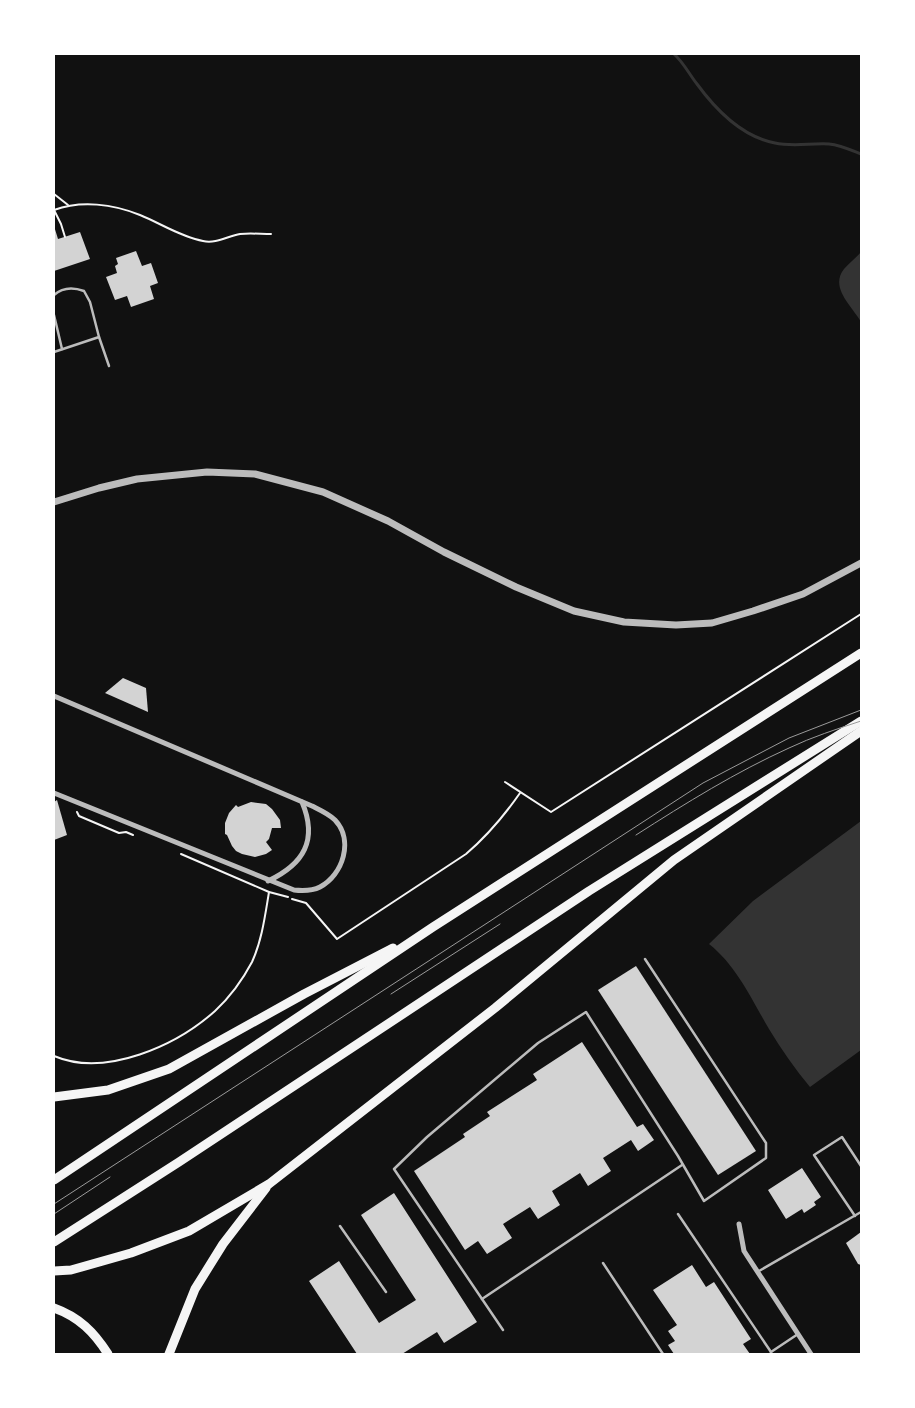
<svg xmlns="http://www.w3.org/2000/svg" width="915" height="1408" font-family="Karla,sans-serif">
<rect width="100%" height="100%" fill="#111"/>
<g fill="#333">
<path d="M 861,252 L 861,322 C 853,307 829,288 844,269 C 849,263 856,258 861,252 Z"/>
<path d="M 861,821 L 861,1050 L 810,1087 C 795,1069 781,1049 769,1029 C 752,1000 736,965 709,944 L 753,901 Z"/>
</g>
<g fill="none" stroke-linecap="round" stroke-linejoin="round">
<path stroke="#333" stroke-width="3" d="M 674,54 C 684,63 689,74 697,84 C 716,110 743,137 775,143 C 792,147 811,143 829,144 C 840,145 851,150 861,154"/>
</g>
<g fill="#d3d3d3">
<path d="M 54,226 L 58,239 L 80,232 L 90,259 L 54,271 Z"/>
<path d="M 136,251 L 142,266 L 151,263 L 158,283 L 150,286 L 154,299 L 131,307 L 127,296 L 115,300 L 106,277 L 117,273 L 115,266 L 118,264 L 116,258 Z"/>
<path d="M 123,678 L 146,688 L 148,712 L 105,693 Z"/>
<path d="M 57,800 L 67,835 L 54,840 L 54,802 Z"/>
<path d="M 251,802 L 266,804 L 272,809 L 280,820 L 281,828 L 272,828 L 269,839 L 266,842 L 272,850 L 266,854 L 255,857 L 242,854 L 236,851 L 232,846 L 227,835 L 225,834 L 225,823 L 229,813 L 236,805 L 238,807 Z"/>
<path d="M 636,966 L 756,1151 L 718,1175 L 598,990 Z"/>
<path d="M 582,1042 L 637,1127 L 643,1124 L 654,1140 L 638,1151 L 631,1140 L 603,1158 L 611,1171 L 588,1186 L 580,1173 L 552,1191 L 560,1205 L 538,1219 L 530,1207 L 503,1224 L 512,1238 L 487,1254 L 478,1241 L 465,1250 L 414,1171 L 465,1137 L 463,1134 L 490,1116 L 487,1112 L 537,1080 L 533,1074 Z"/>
<path d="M 802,1168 L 821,1197 L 814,1202 L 816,1205 L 804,1213 L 802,1209 L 786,1219 L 768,1190 Z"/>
<path d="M 394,1193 L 477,1322 L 444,1343 L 437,1332 L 402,1354 L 357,1354 L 309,1281 L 339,1261 L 379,1323 L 416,1300 L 361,1215 Z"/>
<path d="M 861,1232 L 861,1265 L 858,1264 L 846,1243 Z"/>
<path d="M 692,1265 L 706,1287 L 714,1282 L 751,1339 L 743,1344 L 750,1354 L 674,1354 L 668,1345 L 675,1341 L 668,1331 L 677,1325 L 653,1290 Z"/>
</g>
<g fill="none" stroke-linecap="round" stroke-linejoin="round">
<g stroke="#f5f5f5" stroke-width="2">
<path d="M 54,194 L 68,205"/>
<path d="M 54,210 C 81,200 113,204 140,215 C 160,223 181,237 203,241 C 216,244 228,236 240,234 C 250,233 261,234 271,234"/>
<path d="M 54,210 L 61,224 L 65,237"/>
<path d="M 505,782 L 551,812 L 861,614"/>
<path d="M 77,812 L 79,816 L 119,833 L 126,832 L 133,835"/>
<path d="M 181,854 L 269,892 L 288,897"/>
<path d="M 292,899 L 306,903 L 337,939 L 466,854 C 487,836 504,816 520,793"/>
<path d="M 54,1056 C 106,1078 177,1045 215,1011 C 230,997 243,979 252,962 C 262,940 265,916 269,892"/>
</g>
<g stroke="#bcbcbc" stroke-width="2.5">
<path d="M 54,295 C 63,287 73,287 84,291 L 90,302 L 99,337 L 54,352"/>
<path d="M 54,315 L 62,349"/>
<path d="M 99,337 L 109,366"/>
<path d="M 678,1214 L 771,1352"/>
<path d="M 855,1216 L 814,1155 L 842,1137 L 861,1166"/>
<path d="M 340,1226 L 386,1292"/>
<path d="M 603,1263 L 663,1354"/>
<path d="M 759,1271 L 861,1212"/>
<path d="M 482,1299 L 682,1165"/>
<path d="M 503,1330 L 394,1169 L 427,1137 L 538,1043 L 586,1012 L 678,1156 L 704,1201 L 766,1158 L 766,1143 L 645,959"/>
<path d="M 771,1354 L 771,1352 L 798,1334"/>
</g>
<g stroke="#bcbcbc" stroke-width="5">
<path d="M 54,696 L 312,806 C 320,810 329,814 335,820 C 354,840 343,875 320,887 C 312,891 303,891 294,890 L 54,793"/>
<path d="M 268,881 C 304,864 318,840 302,802"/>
<path d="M 739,1224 L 744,1251 L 811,1354"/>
</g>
<path stroke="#bcbcbc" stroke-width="7" d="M 54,502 L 99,488 L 137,479 L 207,472 L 255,474 L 323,492 L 388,521 L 444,552 L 516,587 L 574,611 L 624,622 L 676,625 L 712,623 L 753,611 L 803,594 L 861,563"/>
<g stroke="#f5f5f5" stroke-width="9">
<path d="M 54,1097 L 108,1090 L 169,1069 L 304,994 L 393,948"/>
<path d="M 54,1180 L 433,927 L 861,653"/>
<path d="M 54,1242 L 179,1162 L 589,891 L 861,721"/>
<path d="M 54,1271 L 71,1270 L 131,1253 L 189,1231 L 269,1184 L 495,1008 L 674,860 L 861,731"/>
<path d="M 54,1308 C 79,1317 94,1332 108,1354"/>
<path d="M 169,1354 L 195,1289 L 223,1244 L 266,1188"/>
</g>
<g stroke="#9a9a9a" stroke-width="1">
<path d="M 636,835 C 686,803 736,772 789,748 C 812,737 837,729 861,721"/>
<path d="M 391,994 L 500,924"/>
<path d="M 54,1204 L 703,783 L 789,738 L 861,710"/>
<path d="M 54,1214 L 110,1177"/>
</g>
</g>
<rect width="915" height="1408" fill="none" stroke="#ffffff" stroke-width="110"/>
</svg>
